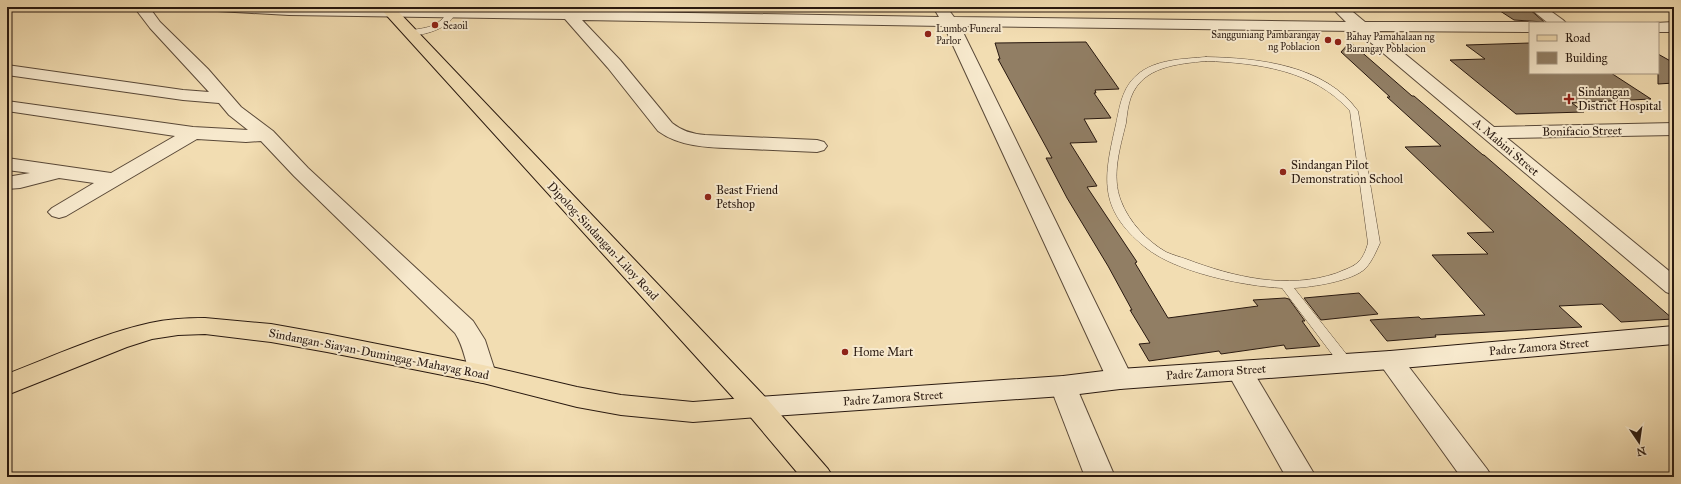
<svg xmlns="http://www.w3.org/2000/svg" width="1681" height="484" font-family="'IM FELL Great Primer',serif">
<rect width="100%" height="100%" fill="#f2ddb2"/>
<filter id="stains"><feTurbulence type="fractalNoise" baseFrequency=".005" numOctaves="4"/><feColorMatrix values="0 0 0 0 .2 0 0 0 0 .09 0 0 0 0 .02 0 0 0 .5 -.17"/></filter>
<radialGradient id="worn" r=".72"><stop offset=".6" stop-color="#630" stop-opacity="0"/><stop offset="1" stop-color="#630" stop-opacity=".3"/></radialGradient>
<g fill="#917e64" stroke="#28180f">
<path d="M 1494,7 L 1527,7 L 1544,22 L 1514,20 Z"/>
<path d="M 1086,42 L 1119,89 L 1095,90 L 1096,93 L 1094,93 L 1111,118 L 1084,119 L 1097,142 L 1070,143 L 1097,186 L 1087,187 L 1137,262 L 1135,263 L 1168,318 L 1258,306 L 1253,300 L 1285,298 L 1289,299 L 1305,321 L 1302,321 L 1320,346 L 1286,349 L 1284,345 L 1221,354 L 1219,351 L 1149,361 L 1139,344 L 1150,343 L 1130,310 L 1132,310 L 1108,266 L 1067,198 L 1046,158 L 1052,158 L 998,59 L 1000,59 L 995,43 Z"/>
<path d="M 1350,42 L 1412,96 L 1414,96 L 1483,155 L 1484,155 L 1673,319 L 1621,322 L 1602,304 L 1559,306 L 1582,327 L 1435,335 L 1436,337 L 1387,341 L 1370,320 L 1419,317 L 1421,319 L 1485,315 L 1432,255 L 1488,254 L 1467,233 L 1494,232 L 1405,147 L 1441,146 L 1387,97 L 1390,97 L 1341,52 Z"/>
<path d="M 1530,43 L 1530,73 L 1611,73 L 1651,99 L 1572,103 L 1584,112 L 1516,114 L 1450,60 L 1485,59 L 1466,45 Z"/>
<path d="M 1658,54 L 1674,63 L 1674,83 L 1658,84 Z"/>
<path d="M 1359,293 L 1378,314 L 1321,320 L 1304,298 Z"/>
</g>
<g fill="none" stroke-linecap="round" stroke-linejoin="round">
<defs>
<g id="lane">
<path d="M 449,11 L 452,11 L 456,13 C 453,17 450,22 445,25 C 438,31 413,39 406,33 L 407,31 C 427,27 436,29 449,11 Z"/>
<path d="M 1206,57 C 1259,58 1325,65 1358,111 L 1380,243 C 1376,252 1372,261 1366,268 C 1353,281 1313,287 1294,288 L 1351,360 L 1352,363 L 1351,366 L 1346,368 L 1341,366 L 1282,288 C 1243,286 1175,272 1145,247 C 1097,208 1104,177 1116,124 C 1120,106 1122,88 1137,75 C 1155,59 1184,59 1206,57 ZM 1206,61 C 1258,63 1314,70 1350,111 L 1368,243 C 1366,250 1363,259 1356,264 C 1351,268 1343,270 1337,273 C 1288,290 1233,277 1186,259 C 1180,257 1173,255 1166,252 C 1147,241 1129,222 1121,201 C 1111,176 1120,148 1126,123 C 1127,114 1128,105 1131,97 C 1143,66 1178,64 1206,61 Z"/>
</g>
<g id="street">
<path d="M 134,7 L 149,7 L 160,22 L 208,69 L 241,107 L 273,131 L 308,168 L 473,321 L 485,340 L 496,374 L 492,381 L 483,383 L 474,381 C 465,366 465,348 455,333 L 294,176 L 261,141 L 246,142 L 197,139 L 66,216 L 59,218 L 52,216 L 48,212 L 52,208 L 94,183 L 59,178 L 20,188 L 7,189 L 7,177 L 30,173 L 7,170 L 7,158 L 111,173 L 175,136 L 7,111 L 7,101 L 193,127 L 248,130 L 229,115 L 219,103 L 183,100 L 7,75 L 7,65 L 183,90 L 209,92 L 150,28 Z"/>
<path d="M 211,7 L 390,8 L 939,17 L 936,12 L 938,9 L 943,8 L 948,9 L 954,17 L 1346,22 L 1331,7 L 1347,7 L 1365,22 L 1530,22 L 1533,23 L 1530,23 L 1530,32 L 1377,31 L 1494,127 L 1674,123 L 1674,135 L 1507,138 L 1674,275 L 1674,295 L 1666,292 L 1357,31 L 960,26 L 1133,379 L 1129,386 L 1120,389 L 1111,386 L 1107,379 L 944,26 L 582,20 L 620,60 L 672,123 C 682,131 692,134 705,135 L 817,140 L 824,142 L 827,146 L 824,150 L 817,152 C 794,151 771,150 749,149 C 719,147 684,150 658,131 L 608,68 L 565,19 L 289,15 L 218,11 L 213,10 Z"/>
<path d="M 1528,7 L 1545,7 L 1563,20 L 1566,23 L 1548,23 Z"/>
<path d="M 1674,22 L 1674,32 L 1658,32 L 1658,23 L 1655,23 Z"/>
<path d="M 1390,351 L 1399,354 L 1487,469 L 1492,477 L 1461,477 L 1377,360 L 1381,354 Z"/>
<path d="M 1239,361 L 1248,363 L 1316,477 L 1286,477 L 1226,370 L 1230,363 Z"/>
<path d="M 1063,376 L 1072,379 L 1076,386 L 1115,477 L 1085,477 L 1050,386 L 1054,379 Z"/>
</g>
<path id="secondary" d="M 1674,326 L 1674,344 L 1390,369 L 1120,389 L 1063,396 L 758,417 L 748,414 L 744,407 L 748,400 L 758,397 L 1063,376 L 1120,369 L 1390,351 Z"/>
<path id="primary" d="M 205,318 L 271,324 L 327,334 L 483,365 L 577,387 L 621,395 L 693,402 L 758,397 L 768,400 L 772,407 L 768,414 L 758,417 L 693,422 L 621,415 L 577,407 L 483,383 L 327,352 L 271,342 L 205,334 L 178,335 L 152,339 L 127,347 L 7,395 L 7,374 C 54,356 101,334 150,323 C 168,319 187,318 205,318 Z"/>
<path id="highway" d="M 379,7 L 394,7 L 768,400 L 828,469 L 833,477 L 801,477 L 748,414 Z"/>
</defs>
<use href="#lane" stroke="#5a4938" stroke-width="1"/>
<use href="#street" stroke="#5a4938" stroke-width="2"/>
<use href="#secondary" stroke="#28180f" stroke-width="2"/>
<use href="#primary" stroke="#28180f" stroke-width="2"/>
<use href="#highway" stroke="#28180f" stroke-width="2"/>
<use href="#lane" fill="#f7e9cd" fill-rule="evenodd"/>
<use href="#street" fill="#f7e9cd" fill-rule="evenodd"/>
<use href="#secondary" fill="#f7e9cd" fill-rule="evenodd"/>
<use href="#primary" fill="#f2ddb2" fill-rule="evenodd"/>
<use href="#highway" fill="#f2ddb2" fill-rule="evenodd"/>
</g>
<g fill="#8f2418" stroke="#f7e9cd" stroke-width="1.5">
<circle cx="435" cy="25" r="4"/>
<circle cx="928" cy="34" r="4"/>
<circle cx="1328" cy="40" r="4"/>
<circle cx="1338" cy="42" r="4"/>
<path d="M1567 93h4v4h4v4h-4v4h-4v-4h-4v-4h4z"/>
<circle cx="1283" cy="172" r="4"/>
<circle cx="708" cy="197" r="4"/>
<circle cx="845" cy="352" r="4"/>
</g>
<g text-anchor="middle" stroke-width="4" stroke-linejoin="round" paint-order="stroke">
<g font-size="10" fill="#28180f" stroke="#f7e9cd" text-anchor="start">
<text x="443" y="29">Seaoil</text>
<text x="936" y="32">Lumbo Funeral<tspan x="936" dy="12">Parlor</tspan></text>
<text x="1320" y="38" text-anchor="end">Sangguniang Pambarangay<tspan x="1320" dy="12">ng Poblacion</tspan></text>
<text x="1346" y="40">Bahay Pamahalaan ng<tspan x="1346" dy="12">Barangay Poblacion</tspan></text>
</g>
<g font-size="12" fill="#28180f" stroke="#f7e9cd" text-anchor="start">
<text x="1578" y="96">Sindangan<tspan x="1578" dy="14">District Hospital</tspan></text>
<text x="1291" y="169">Sindangan Pilot<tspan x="1291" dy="14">Demonstration School</tspan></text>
<text x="716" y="194">Beast Friend<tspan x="716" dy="14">Petshop</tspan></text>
<text x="853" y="356">Home Mart</text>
</g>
<g font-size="12" fill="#28180f" stroke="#f7e9cd">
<text transform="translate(1582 131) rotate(-1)" y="4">Bonifacio Street</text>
<text transform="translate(1506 147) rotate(40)" y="4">A. Mabini Street</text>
<text transform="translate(603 241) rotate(47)" y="4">Dipolog-Sindangan-Liloy Road</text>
<text transform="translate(1539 347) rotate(-5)" y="4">Padre Zamora Street</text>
<text transform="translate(379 354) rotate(11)" y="4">Sindangan-Siayan-Dumingag-Mahayag Road</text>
<text transform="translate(1216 372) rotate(-4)" y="4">Padre Zamora Street</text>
<text transform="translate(893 398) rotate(-4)" y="4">Padre Zamora Street</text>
</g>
</g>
<rect width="1681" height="484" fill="none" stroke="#f2ddb2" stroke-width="24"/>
<rect x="8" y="8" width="1665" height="468" fill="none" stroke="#28180f" stroke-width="2"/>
<rect x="12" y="12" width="1657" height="460" fill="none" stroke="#28180f"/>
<rect x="1529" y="22" width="130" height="52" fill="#f7e9cd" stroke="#a49581"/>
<rect x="1537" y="35" width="20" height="6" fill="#f2ddb2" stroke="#a49581"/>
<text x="1565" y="42" font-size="12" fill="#28180f">Road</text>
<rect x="1537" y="52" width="20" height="12" fill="#917e64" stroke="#a49581"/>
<text x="1565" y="62" font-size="12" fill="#28180f">Building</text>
<g transform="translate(1639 442) rotate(167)" stroke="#f7e9cd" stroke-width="3" paint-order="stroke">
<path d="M0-3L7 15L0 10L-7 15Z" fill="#28180f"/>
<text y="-6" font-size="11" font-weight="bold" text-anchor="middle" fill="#28180f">N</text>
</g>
<rect width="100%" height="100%" filter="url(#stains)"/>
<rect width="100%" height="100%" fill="url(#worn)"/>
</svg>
